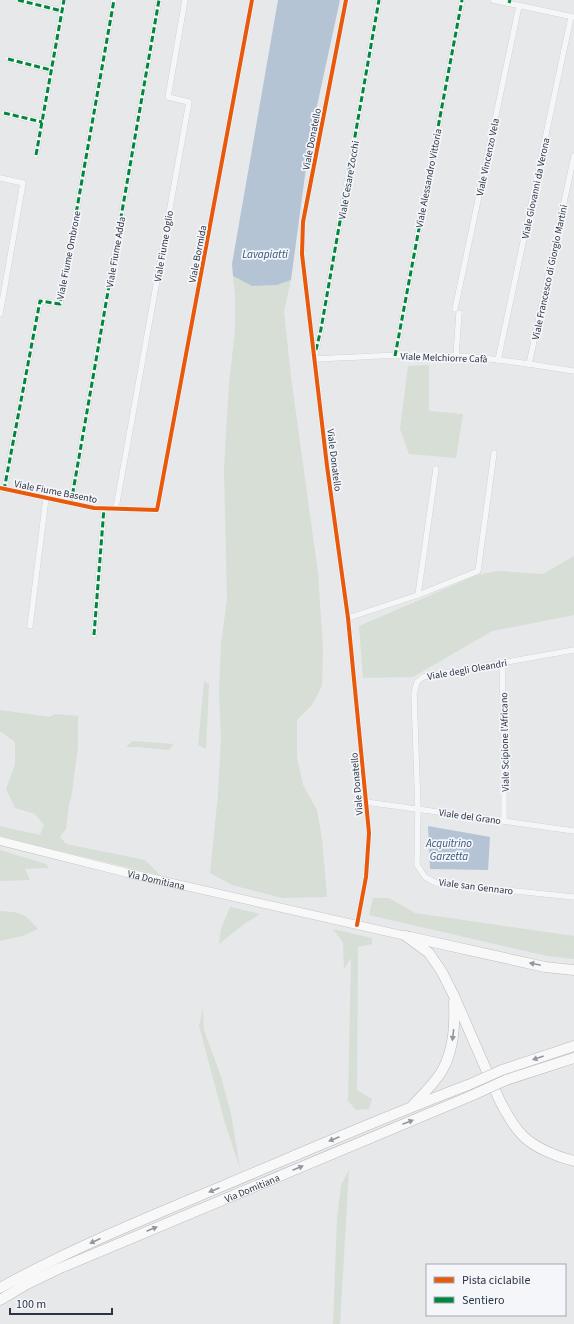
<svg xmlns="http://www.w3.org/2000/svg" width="574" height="1324" font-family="'Source Sans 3',sans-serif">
<rect width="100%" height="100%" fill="#e6e8ea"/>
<g fill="#d6ded6">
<path d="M 233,276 L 252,286 L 277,285 L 291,280 L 284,311 L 291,377 L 318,573 L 323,648 L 322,686 L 312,705 L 297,720 L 297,757 L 303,785 L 317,810 L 322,839 L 327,897 L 282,898 L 232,885 L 210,873 L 218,795 L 221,738 L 219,692 L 221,644 L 227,599 L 224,469 L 229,384 L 235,330 L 235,295 Z"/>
<path d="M 429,365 L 429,411 L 463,414 L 456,458 L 409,454 L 400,429 L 408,366 Z"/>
<path d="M 574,556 L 574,615 L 492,631 L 413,677 L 363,678 L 359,626 L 477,575 L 498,571 L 543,574 Z"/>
<path d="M 204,681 L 209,684 L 206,749 L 198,745 Z"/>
<path d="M 0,710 L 50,717 L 55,714 L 78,716 L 78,747 L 71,799 L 69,804 L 66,829 L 60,837 L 66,844 L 145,860 L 160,875 L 21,842 L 0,836 L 0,826 L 40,835 L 44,825 L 35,814 L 15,808 L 6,789 L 15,765 L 15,742 L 0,731 Z"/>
<path d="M 133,741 L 174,744 L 169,750 L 137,747 L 126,747 Z"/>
<path d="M 0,850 L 46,864 L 49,868 L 25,869 L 30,880 L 0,881 Z"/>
<path d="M 373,898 L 389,898 L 415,913 L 574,936 L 574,959 L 547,956 L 369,915 Z"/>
<path d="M 230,907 L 260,914 L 244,924 L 219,944 L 221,929 Z"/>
<path d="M 0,911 C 21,912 24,913 38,929 L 22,936 L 0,941 Z"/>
<path d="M 333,929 L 372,938 L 372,944 L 358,947 L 357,1090 L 372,1099 L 369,1109 L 356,1110 L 348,1101 L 351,958 L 344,969 L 343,942 Z"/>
<path d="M 203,1008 L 204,1030 L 221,1077 L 231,1114 L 240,1168 L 225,1123 L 199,1026 Z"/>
<path d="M 349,1170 L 340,1324 L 333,1324 L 337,1219 L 341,1185 Z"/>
</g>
<g fill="#b4c4d5">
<path d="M 278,0 L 340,0 L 310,138 L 291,280 L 277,285 L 252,286 L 233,276 L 232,264 Z"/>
<path d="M 428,826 L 490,837 L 488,870 L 430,869 Z"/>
</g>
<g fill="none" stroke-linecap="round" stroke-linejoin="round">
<defs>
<g id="street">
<path d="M 18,0 L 62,11"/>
<path d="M 346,0 L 303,222 L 302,254 L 327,466 L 348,618 L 366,802 L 369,833 L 366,877 L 357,925"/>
<path d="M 379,0 L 321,329 L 314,359 C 361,357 409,353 457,356 C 496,358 535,365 574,371"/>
<path d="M 493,0 L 574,17"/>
<path d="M 8,59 L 51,70"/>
<path d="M 4,113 L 42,122"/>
<path d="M 36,155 L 64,0"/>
<path d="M 0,178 L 23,183 L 0,314"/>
<path d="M 455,309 L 519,6"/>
<path d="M 395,356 L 462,0"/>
<path d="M 456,356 L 459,313"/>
<path d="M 498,360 L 571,17"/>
<path d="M 529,364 L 574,156"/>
<path d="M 0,488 L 94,508 L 157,510 L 252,0"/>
<path d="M 4,490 L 40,301 L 60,304 L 114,0"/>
<path d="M 71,503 L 159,0"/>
<path d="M 116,508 L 189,102 L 168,97 L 185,0"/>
<path d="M 418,595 L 436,469"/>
<path d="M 348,618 L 418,595 L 478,571 L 494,453"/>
<path d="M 30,626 L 46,498"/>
<path d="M 94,635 L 104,508"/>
<path d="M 574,650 L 423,677 L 417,682 L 414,694 L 418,809 L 417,865 L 425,877 L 436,883 L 574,897"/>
<path d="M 502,663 L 504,737 L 504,821"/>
<path d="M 366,802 L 574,831"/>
</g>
<g id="secondary">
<path id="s1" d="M 0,841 L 128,873 L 406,936"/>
</g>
<g id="highway">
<path d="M 406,936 L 429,953 L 442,972 L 454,996 L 499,1099 C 505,1111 514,1127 523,1136 C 535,1148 558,1157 574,1161"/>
<path d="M 410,937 L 545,967 L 574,970"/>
<path d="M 502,1070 L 574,1046"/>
<path d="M 506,1080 L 574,1058"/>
<path d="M 413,1105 C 423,1094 436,1082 443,1069 C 454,1048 455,1025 454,1002"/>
<path d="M 0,1288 C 72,1248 149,1217 225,1185 C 306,1151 386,1116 468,1085"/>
<path id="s2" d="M 0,1300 L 27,1284 L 58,1269 L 473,1095"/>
</g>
</defs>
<use href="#street" stroke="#c4c6c8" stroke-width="6"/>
<use href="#secondary" stroke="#c4c6c8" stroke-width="9"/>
<use href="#highway" stroke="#b8bbbf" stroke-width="11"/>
<use href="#street" stroke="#f5f6f7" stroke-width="5.5"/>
<use href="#secondary" stroke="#f8f8f8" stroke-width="8"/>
<use href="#highway" stroke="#f8f8f8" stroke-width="10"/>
<defs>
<g id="highway-bridge">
<path d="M 468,1085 L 502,1070"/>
<path d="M 473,1095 L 506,1080"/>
</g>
</defs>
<use href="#highway-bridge" stroke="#b8bbbf" stroke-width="11" stroke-linecap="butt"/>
<use href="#highway-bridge" stroke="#f8f8f8" stroke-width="10"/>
<g stroke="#00873e" stroke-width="3" stroke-dasharray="6 3" stroke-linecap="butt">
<path d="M 18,0 L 62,11"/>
<path d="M 509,3 L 510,0"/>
<path d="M 8,59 L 51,70"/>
<path d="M 4,113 L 42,122"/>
<path d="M 36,155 L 64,0"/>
<path d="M 316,350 L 321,329 L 379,0"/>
<path d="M 395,356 L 462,0"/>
<path d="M 4,490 L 40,301 L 60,304 L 114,0"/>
<path d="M 71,503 L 159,0"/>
<path d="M 94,635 L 104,508"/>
</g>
<defs>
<g id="cycleway">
<path d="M 346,0 L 303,222 L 302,254 L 327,466 L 348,618 L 366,802 L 369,833 L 366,877 L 357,925"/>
<path d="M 0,488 L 94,508 L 157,510 L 252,0"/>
</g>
</defs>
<use href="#cycleway" stroke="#f4f6f9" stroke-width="6"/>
<use href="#cycleway" stroke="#e8590c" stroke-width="4"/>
</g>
<defs><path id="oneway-solid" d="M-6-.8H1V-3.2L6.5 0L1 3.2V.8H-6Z"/></defs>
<g fill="#92969e">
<use href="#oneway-solid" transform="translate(535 964) rotate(-168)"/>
<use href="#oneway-solid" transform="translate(453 1035) rotate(97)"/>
<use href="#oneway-solid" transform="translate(538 1058) rotate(161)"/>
<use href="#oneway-solid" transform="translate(408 1122) rotate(-21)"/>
<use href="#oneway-solid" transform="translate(334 1139) rotate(157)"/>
<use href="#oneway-solid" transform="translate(298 1168) rotate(-23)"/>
<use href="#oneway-solid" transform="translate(214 1190) rotate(157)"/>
<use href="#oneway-solid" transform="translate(152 1229) rotate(-23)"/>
<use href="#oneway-solid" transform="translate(95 1241) rotate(156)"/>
</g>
<g text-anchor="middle" stroke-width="3.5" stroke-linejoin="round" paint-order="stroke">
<g font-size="10" fill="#2b3445" stroke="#f4f6f9">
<text transform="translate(311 139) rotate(-79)" y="4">Viale Donatello</text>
<text transform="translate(487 157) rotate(-78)" y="4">Viale Vincenzo Vela</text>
<text transform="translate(428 178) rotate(-79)" y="4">Viale Alessandro Vittoria</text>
<text transform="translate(348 180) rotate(-80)" y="4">Viale Cesare Zocchi</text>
<text transform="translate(535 188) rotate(-78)" y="4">Viale Giovanni da Verona</text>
<text transform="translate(163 246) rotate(-80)" y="4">Viale Fiume Oglio</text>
<text transform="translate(115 252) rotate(-80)" y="4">Viale Fiume Adda</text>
<text transform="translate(197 254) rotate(-79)" y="4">Viale Bormida</text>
<text transform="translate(68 255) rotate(-79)" y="4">Viale Fiume Ombrone</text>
<text transform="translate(549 272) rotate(-78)" y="4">Viale Francesco di Giorgio Martini</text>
<text transform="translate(444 357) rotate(2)" y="4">Viale Melchiorre Cafà</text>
<text transform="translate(335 460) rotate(83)" y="4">Viale Donatello</text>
<text transform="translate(56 491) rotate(11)" y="4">Viale Fiume Basento</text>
<text transform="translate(467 669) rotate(-10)" y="4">Viale degli Oleandri</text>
<text transform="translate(504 742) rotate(-91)" y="4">Viale Scipione l'Africano</text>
<text transform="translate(356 784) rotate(-95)" y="4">Viale Donatello</text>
<text transform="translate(470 816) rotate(8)" y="4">Viale del Grano</text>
<text dy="4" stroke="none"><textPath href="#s1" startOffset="161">Via Domitiana</textPath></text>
<text transform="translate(476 886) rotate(7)" y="4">Viale san Gennaro</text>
<text dy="4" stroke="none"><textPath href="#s2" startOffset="276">Via Domitiana</textPath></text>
</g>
<g font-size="11" font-style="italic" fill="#34527a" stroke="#f4f6f9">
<text x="265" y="258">Lavapiatti</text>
<text x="449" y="847">Acquitrino<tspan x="449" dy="13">Garzetta</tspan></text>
</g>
</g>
<rect x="426" y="1264" width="140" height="52" fill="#f4f6f9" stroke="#a4a8b1"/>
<rect x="434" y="1277" width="20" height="6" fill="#e8590c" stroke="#a4a8b1"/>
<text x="462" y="1284" font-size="12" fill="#2b3445">Pista ciclabile</text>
<rect x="434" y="1297" width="20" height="6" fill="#00873e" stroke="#a4a8b1"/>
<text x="462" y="1304" font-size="12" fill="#2b3445">Sentiero</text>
<path d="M10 1308v6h102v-6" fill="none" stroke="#2b3445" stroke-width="2"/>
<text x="16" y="1308" font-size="12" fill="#2b3445" stroke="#f4f6f9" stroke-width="3" paint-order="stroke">100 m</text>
</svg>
